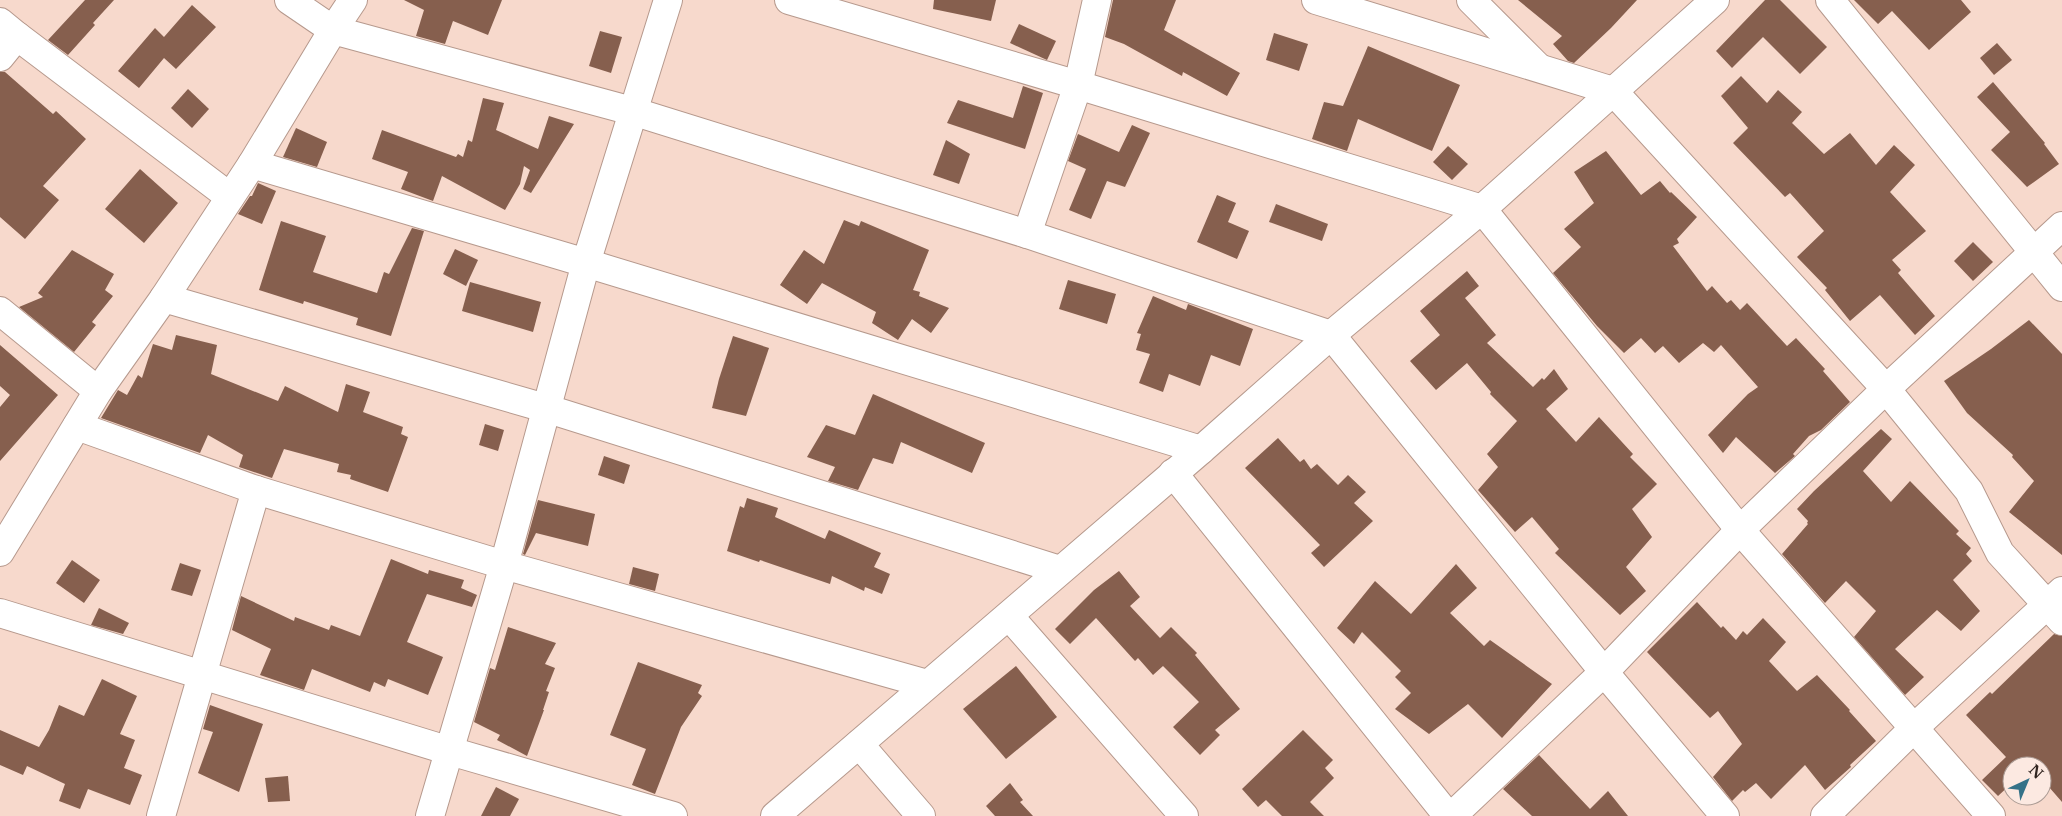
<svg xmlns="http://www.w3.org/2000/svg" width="2062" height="816" font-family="'Libre Baskerville',serif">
<rect width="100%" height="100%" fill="#f7d9cc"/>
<g fill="#865f4e">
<path d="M 85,0 L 114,0 L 93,23 L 95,25 L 68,55 L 48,40 Z"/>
<path d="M 404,0 L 502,0 L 488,35 L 453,21 L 445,44 L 416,36 L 424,10 Z"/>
<path d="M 934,0 L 996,0 L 991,21 L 933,9 Z"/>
<path d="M 1113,0 L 1176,0 L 1164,30 L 1240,73 L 1227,96 L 1183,72 L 1182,76 L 1124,44 L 1105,37 Z"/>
<path d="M 1518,0 L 1637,0 L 1611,28 L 1574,63 L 1568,61 L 1553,44 L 1562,36 Z"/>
<path d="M 1765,0 L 1780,0 L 1827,47 L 1800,74 L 1763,37 L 1732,68 L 1716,51 Z"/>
<path d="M 1854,0 L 1961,0 L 1971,12 L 1929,50 L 1892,11 L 1878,24 Z"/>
<path d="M 192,5 L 216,27 L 176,69 L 164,58 L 139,88 L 118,71 L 155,28 L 164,37 Z"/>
<path d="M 1019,24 L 1056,41 L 1047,60 L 1010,43 Z"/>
<path d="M 600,31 L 622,37 L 611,73 L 589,66 Z"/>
<path d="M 1274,33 L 1308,44 L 1299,71 L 1266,60 Z"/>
<path d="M 1997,43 L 2012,60 L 1994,75 L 1980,58 Z"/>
<path d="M 1368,46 L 1460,85 L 1432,151 L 1358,119 L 1347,151 L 1312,139 L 1324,102 L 1343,106 Z"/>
<path d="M 0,72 L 5,72 L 53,114 L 56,111 L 86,139 L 43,186 L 59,200 L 25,239 L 0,217 Z"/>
<path d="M 1741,76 L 1767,103 L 1778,90 L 1802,112 L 1792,123 L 1824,154 L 1850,133 L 1876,165 L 1894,145 L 1915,165 L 1890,192 L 1926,231 L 1892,260 L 1901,270 L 1898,273 L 1935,316 L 1915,335 L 1880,295 L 1850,321 L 1825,290 L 1827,288 L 1797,257 L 1824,231 L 1790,193 L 1785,197 L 1733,143 L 1748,128 L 1721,96 Z"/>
<path d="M 1993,82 L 2045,143 L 2044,144 L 2059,164 L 2027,187 L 1991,150 L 2010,132 L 1977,97 Z"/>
<path d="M 1023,86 L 1043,93 L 1025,149 L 947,123 L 958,100 L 1013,118 Z"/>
<path d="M 188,89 L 209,109 L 192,128 L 171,108 Z"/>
<path d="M 483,98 L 504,103 L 496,130 L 538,149 L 549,116 L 574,124 L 531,193 L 523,189 L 530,170 L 524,166 L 520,184 L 505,210 L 442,176 L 433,201 L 401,189 L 408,172 L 372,159 L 382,130 L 456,157 L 458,154 L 463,157 L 468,140 L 472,142 Z"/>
<path d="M 1132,125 L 1150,133 L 1125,187 L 1107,181 L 1091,219 L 1069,210 L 1086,169 L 1068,161 L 1078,134 L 1119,152 Z"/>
<path d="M 296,128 L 327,142 L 317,167 L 283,157 Z"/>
<path d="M 946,140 L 970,154 L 959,184 L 933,175 Z"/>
<path d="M 1448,146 L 1468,164 L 1452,180 L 1433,162 Z"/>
<path d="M 1606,151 L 1641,195 L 1660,181 L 1670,193 L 1671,192 L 1697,217 L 1677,239 L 1679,243 L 1673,246 L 1707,291 L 1712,286 L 1727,303 L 1731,300 L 1740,310 L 1747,303 L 1787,346 L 1796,338 L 1825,369 L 1823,371 L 1850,402 L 1821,430 L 1809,436 L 1793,454 L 1795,456 L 1775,473 L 1736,437 L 1723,453 L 1708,435 L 1748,394 L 1758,387 L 1721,345 L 1714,352 L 1703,343 L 1679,363 L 1663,346 L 1655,353 L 1641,338 L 1624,353 L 1597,326 L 1553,273 L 1581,247 L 1564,229 L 1594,203 L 1574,172 Z"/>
<path d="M 140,169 L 178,203 L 144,243 L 105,209 Z"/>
<path d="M 258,183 L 276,191 L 262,224 L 238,214 L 250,196 L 252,196 Z"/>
<path d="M 1217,195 L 1236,203 L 1228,222 L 1249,231 L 1237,259 L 1197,242 Z"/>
<path d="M 1276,204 L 1328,224 L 1322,241 L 1269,222 Z"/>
<path d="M 844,220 L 859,226 L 861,221 L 929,250 L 913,290 L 920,292 L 919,296 L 949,308 L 931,333 L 912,319 L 898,340 L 872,323 L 876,312 L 822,283 L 807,304 L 780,285 L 804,250 L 824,264 Z"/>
<path d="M 281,221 L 326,236 L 313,272 L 377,293 L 384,272 L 389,274 L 412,228 L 424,231 L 391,336 L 356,325 L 358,318 L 304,301 L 303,304 L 259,290 Z"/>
<path d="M 1973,242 L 1993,262 L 1973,281 L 1954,261 Z"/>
<path d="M 455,249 L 478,260 L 466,286 L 443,274 Z"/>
<path d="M 72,250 L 114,274 L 105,290 L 113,296 L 92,322 L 96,325 L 74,352 L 19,307 L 43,297 L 38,293 Z"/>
<path d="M 1467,271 L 1479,286 L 1465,298 L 1496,335 L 1487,343 L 1533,387 L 1542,378 L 1544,380 L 1554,369 L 1568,389 L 1546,409 L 1576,442 L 1599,417 L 1633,454 L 1630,457 L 1657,484 L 1632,509 L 1652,537 L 1626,567 L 1646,591 L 1620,615 L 1555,553 L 1559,549 L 1532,517 L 1515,532 L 1478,490 L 1498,467 L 1487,454 L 1517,421 L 1490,394 L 1491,392 L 1467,363 L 1436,390 L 1410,361 L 1440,335 L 1420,311 Z"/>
<path d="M 1068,280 L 1116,294 L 1107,324 L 1059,309 Z"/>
<path d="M 470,282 L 541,302 L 533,332 L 462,311 Z"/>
<path d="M 1153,296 L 1186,310 L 1188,304 L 1253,329 L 1240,366 L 1211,355 L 1200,386 L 1169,374 L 1163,392 L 1139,383 L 1150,354 L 1136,350 L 1141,334 L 1137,333 Z"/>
<path d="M 2029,320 L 2062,354 L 2062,555 L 2009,512 L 2034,481 L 2012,457 L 2013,455 L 1967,413 L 1944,381 L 1991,349 Z"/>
<path d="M 176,335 L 217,345 L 211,374 L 278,401 L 285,386 L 338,412 L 346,384 L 370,392 L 363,412 L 403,427 L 401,434 L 408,437 L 388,492 L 350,479 L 351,475 L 337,472 L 339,464 L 284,449 L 272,478 L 239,467 L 243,455 L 208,435 L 200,453 L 101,418 L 118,390 L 127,395 L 138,375 L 142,378 L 153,344 L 172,350 Z"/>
<path d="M 733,336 L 769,348 L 746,416 L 712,408 L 719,379 Z"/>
<path d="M 0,345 L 58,395 L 0,461 L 0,407 L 10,395 L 0,386 Z"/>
<path d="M 873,394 L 985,443 L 972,473 L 901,442 L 893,464 L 873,458 L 858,490 L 828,481 L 835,467 L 807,457 L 826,425 L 855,435 Z"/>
<path d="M 485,424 L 504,430 L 498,451 L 479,445 Z"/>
<path d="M 1881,429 L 1892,439 L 1863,471 L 1891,502 L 1910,481 L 1959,531 L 1956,534 L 1971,548 L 1966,554 L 1972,561 L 1953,580 L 1980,611 L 1961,631 L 1937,610 L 1895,649 L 1924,677 L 1905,695 L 1854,637 L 1876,611 L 1846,581 L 1825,603 L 1782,554 L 1808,524 L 1807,523 L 1808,521 L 1797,509 L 1814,491 Z"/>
<path d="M 1278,438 L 1300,462 L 1304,459 L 1311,469 L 1317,464 L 1338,485 L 1348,475 L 1366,492 L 1354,503 L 1373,521 L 1324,567 L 1311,553 L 1320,545 L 1245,468 Z"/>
<path d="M 604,456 L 630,465 L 624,484 L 598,475 Z"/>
<path d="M 747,498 L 778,508 L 775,517 L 825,539 L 829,530 L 881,553 L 874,567 L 890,574 L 882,594 L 865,587 L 864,591 L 832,576 L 830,584 L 760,560 L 759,562 L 727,551 L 740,506 L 744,508 Z"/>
<path d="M 538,500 L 595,514 L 588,546 L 536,533 L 525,555 L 523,554 Z"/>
<path d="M 391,559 L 428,574 L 429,570 L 464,580 L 461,588 L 477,595 L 472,607 L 427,594 L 407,642 L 443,657 L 428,695 L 388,679 L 385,687 L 374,682 L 370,692 L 312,669 L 304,690 L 260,675 L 271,649 L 232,630 L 241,596 L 294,621 L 295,617 L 329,630 L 331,625 L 360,636 Z"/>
<path d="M 72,560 L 100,580 L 84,603 L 56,583 Z"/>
<path d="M 180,563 L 201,570 L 192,596 L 171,590 Z"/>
<path d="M 1456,564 L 1477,588 L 1450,613 L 1484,646 L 1490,640 L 1552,684 L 1502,738 L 1468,704 L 1429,734 L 1395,709 L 1411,693 L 1395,677 L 1401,671 L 1362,632 L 1354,644 L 1337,628 L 1375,581 L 1411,614 Z"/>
<path d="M 633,567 L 659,574 L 655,591 L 629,584 Z"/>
<path d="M 1119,571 L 1140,597 L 1130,606 L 1160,638 L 1171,627 L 1197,653 L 1195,655 L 1240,709 L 1215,730 L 1220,735 L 1200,755 L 1173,727 L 1199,702 L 1163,666 L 1153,675 L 1138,658 L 1135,661 L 1096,618 L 1070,644 L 1055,629 L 1094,590 Z"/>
<path d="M 1697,602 L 1721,628 L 1723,626 L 1736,640 L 1743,631 L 1747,635 L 1763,618 L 1786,642 L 1769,661 L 1797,691 L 1817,675 L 1850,710 L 1849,711 L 1876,741 L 1850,765 L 1851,767 L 1825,790 L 1805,765 L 1771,799 L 1756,783 L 1745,792 L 1743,790 L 1732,801 L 1713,777 L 1742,744 L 1718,711 L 1710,718 L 1647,652 Z"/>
<path d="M 99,608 L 129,623 L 123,634 L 91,625 Z"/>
<path d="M 508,627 L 556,643 L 545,664 L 555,668 L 546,691 L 549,692 L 543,710 L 544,710 L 527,756 L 497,740 L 500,735 L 474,722 L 490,668 L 495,670 Z"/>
<path d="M 2054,634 L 2062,636 L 2062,802 L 2042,779 L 2042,766 L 2030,765 L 2012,766 L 2012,783 L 1998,796 L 1982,780 L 2006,757 L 1966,715 L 1990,692 L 1992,694 Z"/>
<path d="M 638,662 L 702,685 L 698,693 L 702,696 L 681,727 L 655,794 L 632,785 L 646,749 L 610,735 Z"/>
<path d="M 1016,666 L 1057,717 L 1006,759 L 963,709 Z"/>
<path d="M 102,679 L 137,696 L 120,734 L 135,740 L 124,768 L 142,775 L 130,805 L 88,789 L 80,809 L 59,801 L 65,784 L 27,766 L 23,775 L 0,765 L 0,730 L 39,747 L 49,730 L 59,705 L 84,716 Z"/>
<path d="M 210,705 L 263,724 L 239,792 L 198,773 L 213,732 L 203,729 Z"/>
<path d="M 1303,730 L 1333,760 L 1325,768 L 1334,778 L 1310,802 L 1324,816 L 1282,816 L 1266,800 L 1258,807 L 1242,789 Z"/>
<path d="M 1539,755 L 1590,809 L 1608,791 L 1628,816 L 1532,816 L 1503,789 Z"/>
<path d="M 288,776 L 290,801 L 268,802 L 265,778 Z"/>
<path d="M 1010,783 L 1023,800 L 1020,802 L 1033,816 L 995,816 L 986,806 Z"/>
<path d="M 496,787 L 519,799 L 510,816 L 481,816 Z"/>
</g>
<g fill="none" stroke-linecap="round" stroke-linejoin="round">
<defs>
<g id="minor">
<path d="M 289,0 L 333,30 L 632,111 L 1027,234 L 1331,335 L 1604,672 L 1725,816"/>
<path d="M 789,0 L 1078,85 L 1482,209 L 1740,530 L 1991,816"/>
<path d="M 1316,0 L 1613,91 L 1886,389 L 1969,491 L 2000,553 L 2062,621"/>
<path d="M 1471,0 L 1537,66"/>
<path d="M 1830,0 L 2062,287"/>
<path d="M 0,22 L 17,36 L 230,197"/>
<path d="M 0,57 L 17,36"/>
<path d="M 252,164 L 586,263 L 1201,450"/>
<path d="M 1027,234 L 1078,85 L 1097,0"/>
<path d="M 164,298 L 545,408 L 1060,570"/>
<path d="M 0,311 L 98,391"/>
<path d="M 77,426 L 256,490 L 504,565 L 927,684"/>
<path d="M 1173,473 L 1448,816"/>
<path d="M 0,552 L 98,391 L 164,298 L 252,164 L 333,30 L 353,0"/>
<path d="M 0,613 L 450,751 L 673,816"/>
<path d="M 1009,616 L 1184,816"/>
<path d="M 859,744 L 921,816"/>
<path d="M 161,816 L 256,490"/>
<path d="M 430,816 L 504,565 L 586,263 L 668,0"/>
<path d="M 1452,816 L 1604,672 L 1740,530 L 1886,389 L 2062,226"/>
<path d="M 1825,816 L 1915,727 L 2062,591"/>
</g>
<path id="tertiary" d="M 775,816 L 1201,450 L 1331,335 L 1482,209 L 1715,0"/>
</defs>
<use href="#minor" stroke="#b6998d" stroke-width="30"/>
<use href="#tertiary" stroke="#b6998d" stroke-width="30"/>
<use href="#minor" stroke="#fff" stroke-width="28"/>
<use href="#tertiary" stroke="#fff" stroke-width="28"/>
</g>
<g transform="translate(2027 781) rotate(44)"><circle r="24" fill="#fce9e1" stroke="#ab9b94"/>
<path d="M0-4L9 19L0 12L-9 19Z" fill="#357288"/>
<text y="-8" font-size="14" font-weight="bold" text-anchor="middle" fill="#312520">N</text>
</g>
</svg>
